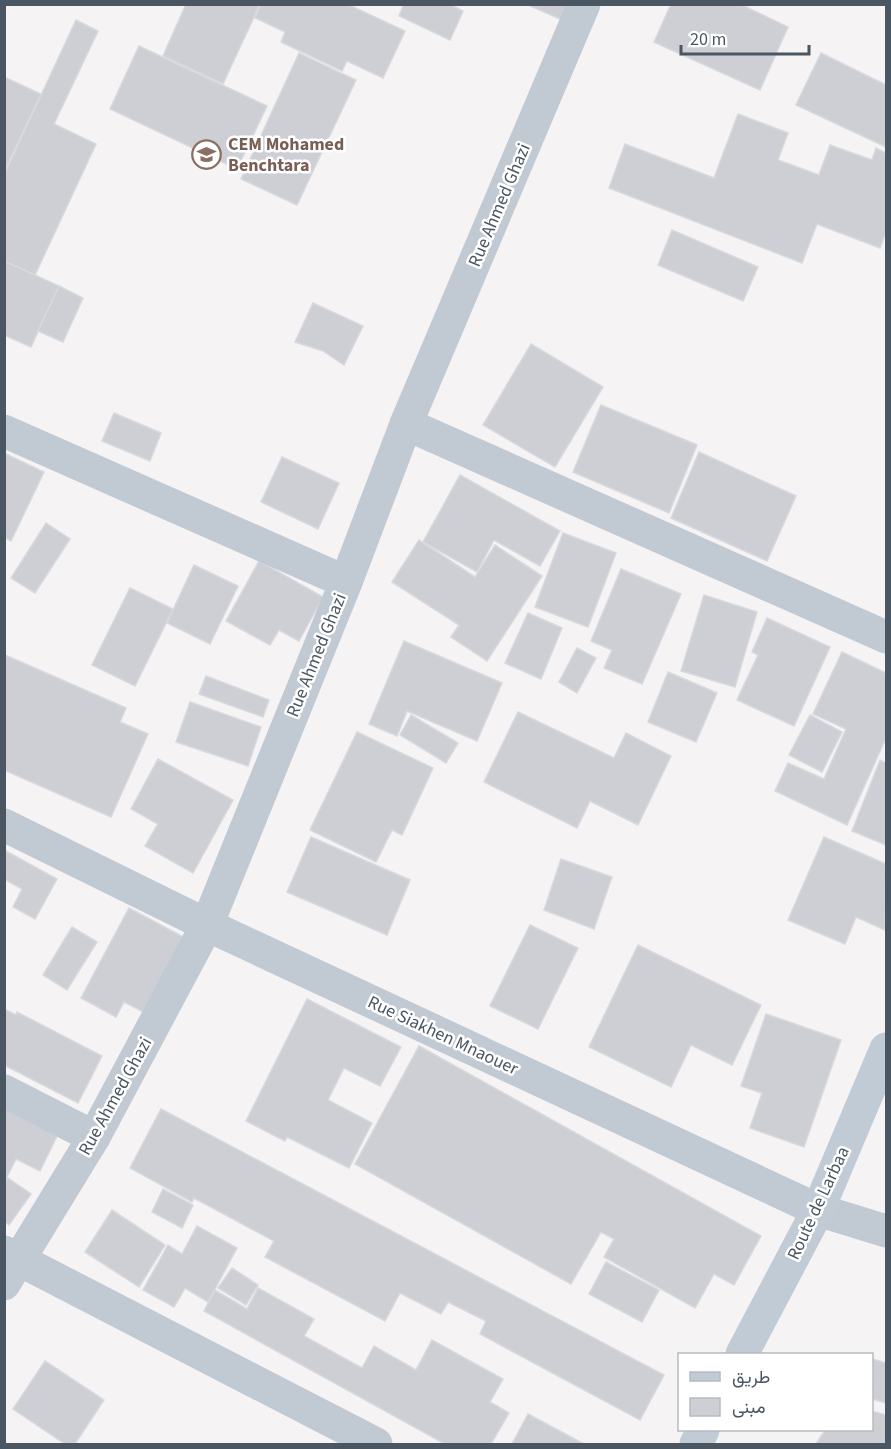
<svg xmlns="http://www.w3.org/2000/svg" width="891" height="1449" font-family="'Source Sans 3',Vazirmatn,sans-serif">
<rect width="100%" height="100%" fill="#f5f3f3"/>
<g fill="#cdcfd5" stroke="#d7d9de" stroke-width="1.5">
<path d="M 186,4 L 260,4 L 223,84 L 163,56 Z"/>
<path d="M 261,4 L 347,4 L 405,31 L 383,78 L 347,61 L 342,71 L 281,42 L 285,32 L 255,18 Z"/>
<path d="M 404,4 L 449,4 L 463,11 L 450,40 L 399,16 Z"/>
<path d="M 526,4 L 577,4 L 569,23 Z"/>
<path d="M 671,4 L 740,4 L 788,27 L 760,90 L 654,42 Z"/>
<path d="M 76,20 L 98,31 L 54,124 L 96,144 L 35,275 L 4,261 L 4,175 Z"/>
<path d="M 139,46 L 267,106 L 237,169 L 110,109 Z"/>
<path d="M 299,53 L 356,80 L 297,205 L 241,179 Z"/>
<path d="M 821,53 L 886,85 L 886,147 L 796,105 Z"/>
<path d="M 4,77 L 41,94 L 4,172 Z"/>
<path d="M 738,114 L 788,133 L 778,160 L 819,175 L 830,145 L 872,160 L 876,148 L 886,153 L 886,232 L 880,248 L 817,224 L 802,263 L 609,188 L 625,144 L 714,178 Z"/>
<path d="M 672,230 L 758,267 L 743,301 L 658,265 Z"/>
<path d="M 4,261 L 59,286 L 31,347 L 4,335 Z"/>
<path d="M 59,286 L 83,298 L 63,342 L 38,331 Z"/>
<path d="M 313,303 L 363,326 L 344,365 L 323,351 L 295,342 Z"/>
<path d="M 531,344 L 603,387 L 555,467 L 483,425 Z"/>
<path d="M 601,405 L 697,445 L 669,513 L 573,472 Z"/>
<path d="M 114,413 L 161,433 L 150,461 L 102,441 Z"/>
<path d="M 699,452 L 796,496 L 767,561 L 671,518 Z"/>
<path d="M 4,453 L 44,472 L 11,541 L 4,537 Z"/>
<path d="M 282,457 L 339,483 L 318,529 L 261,502 Z"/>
<path d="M 460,475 L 560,531 L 540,566 L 494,540 L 477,572 L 423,542 Z"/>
<path d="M 46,523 L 70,539 L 35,593 L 11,578 Z"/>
<path d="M 563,533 L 616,553 L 588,627 L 535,607 Z"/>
<path d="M 419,540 L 475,577 L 495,545 L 542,576 L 487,661 L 451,637 L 459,625 L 392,582 Z"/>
<path d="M 259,561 L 323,597 L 299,641 L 279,630 L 270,645 L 226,621 Z"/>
<path d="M 194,565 L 238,586 L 210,644 L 167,623 Z"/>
<path d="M 621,569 L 681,594 L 642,684 L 604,668 L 612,650 L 591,641 Z"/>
<path d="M 130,588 L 173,609 L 135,686 L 92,665 Z"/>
<path d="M 704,595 L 757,612 L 735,687 L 681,671 Z"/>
<path d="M 528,613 L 562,628 L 541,679 L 505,663 Z"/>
<path d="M 767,618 L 830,647 L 794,726 L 737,700 L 758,655 L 752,652 Z"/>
<path d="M 404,641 L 502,683 L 477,741 L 407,711 L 397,736 L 369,724 Z"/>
<path d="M 577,648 L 596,658 L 577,693 L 559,682 Z"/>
<path d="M 842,652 L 886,673 L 886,738 L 847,825 L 775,791 L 788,763 L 824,779 L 846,729 L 813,714 Z"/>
<path d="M 5,655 L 126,708 L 120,722 L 148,734 L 111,817 L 4,770 Z"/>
<path d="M 668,672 L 717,693 L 696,742 L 648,722 Z"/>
<path d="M 206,676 L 269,700 L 263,717 L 199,694 Z"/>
<path d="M 190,702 L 261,727 L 248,766 L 176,742 Z"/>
<path d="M 518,712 L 614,758 L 626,733 L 671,756 L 638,825 L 590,801 L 577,828 L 484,782 Z"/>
<path d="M 411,715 L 458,743 L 446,763 L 400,735 Z"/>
<path d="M 810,715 L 842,732 L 822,772 L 789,755 Z"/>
<path d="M 357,732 L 433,768 L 402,835 L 392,830 L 376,862 L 310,830 Z"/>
<path d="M 158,759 L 233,800 L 193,873 L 145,846 L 158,824 L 131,809 Z"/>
<path d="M 880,760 L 886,763 L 886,845 L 852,831 Z"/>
<path d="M 311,837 L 410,880 L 387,935 L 287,892 Z"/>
<path d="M 824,837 L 886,864 L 885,930 L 856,917 L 845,944 L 788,920 Z"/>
<path d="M 4,850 L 57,879 L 35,919 L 13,907 L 22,889 L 4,879 Z"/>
<path d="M 561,859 L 612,877 L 594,929 L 544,910 Z"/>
<path d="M 129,908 L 189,940 L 149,1015 L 124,1002 L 116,1017 L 81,998 Z"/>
<path d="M 530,925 L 578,948 L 538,1029 L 490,1006 Z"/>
<path d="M 72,927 L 97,942 L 67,990 L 43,975 Z"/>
<path d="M 638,945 L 761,1005 L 732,1065 L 691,1045 L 671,1087 L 589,1047 Z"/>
<path d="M 307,999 L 401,1047 L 380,1086 L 344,1068 L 328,1100 L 372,1123 L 349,1168 L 287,1137 L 285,1141 L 246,1121 Z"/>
<path d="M 4,1009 L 16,1015 L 17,1012 L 102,1056 L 78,1103 L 4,1065 Z"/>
<path d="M 766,1014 L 841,1040 L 804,1147 L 750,1128 L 762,1093 L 741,1086 Z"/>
<path d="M 419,1046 L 761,1236 L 734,1285 L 714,1274 L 695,1308 L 604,1257 L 614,1239 L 601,1232 L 571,1284 L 355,1164 Z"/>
<path d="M 4,1105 L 59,1132 L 40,1171 L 16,1159 L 4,1183 Z"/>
<path d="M 161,1109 L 664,1375 L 640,1420 L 480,1334 L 486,1321 L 448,1302 L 441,1314 L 400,1293 L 385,1321 L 265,1257 L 274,1241 L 194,1198 L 192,1202 L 130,1168 Z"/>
<path d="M 8,1178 L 31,1194 L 9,1225 L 4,1221 L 4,1183 Z"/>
<path d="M 163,1189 L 193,1205 L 182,1228 L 152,1212 Z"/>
<path d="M 112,1210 L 165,1245 L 139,1287 L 85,1252 Z"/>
<path d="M 197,1226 L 237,1248 L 208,1302 L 185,1288 L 174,1307 L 143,1290 L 168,1245 L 182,1254 Z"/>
<path d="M 606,1262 L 659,1290 L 642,1322 L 589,1294 Z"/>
<path d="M 232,1268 L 258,1285 L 246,1305 L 218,1288 Z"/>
<path d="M 258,1288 L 314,1319 L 304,1336 L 362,1368 L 374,1346 L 416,1370 L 432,1340 L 503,1379 L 490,1402 L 509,1413 L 491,1444 L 445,1444 L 204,1311 L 215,1290 L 247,1309 Z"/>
<path d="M 873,1359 L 886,1363 L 886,1403 L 872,1399 Z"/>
<path d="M 45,1361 L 104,1400 L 75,1444 L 65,1444 L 13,1409 Z"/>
<path d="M 872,1411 L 886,1415 L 886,1444 L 816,1444 L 825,1430 L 872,1430 Z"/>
<path d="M 528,1414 L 584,1444 L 512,1444 Z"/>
</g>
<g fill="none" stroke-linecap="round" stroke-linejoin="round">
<g stroke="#c1cad2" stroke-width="33">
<path d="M 406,424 L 886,637"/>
<path d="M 4,431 L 346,582"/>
<path d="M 4,825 L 207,925 L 818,1210 L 886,1231"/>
<path d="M 4,1091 L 94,1137"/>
<path d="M 4,1252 L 376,1444"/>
<path d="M 4,1284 L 94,1137 L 207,925 L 346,582 L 406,424 L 584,4"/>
</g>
<g stroke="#c1cbd6" stroke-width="33">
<path d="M 742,1354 L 818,1210 L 886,1049"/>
<path d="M 696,1444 L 703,1430"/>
</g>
</g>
<defs>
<symbol id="school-ring" viewBox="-11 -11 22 22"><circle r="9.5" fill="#fff" stroke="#8d6e63" stroke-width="1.5"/><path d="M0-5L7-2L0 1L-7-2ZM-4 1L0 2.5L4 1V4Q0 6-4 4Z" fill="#8d6e63"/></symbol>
</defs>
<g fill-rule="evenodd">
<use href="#school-ring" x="190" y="138" width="33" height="33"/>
</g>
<g text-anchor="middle" stroke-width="5" stroke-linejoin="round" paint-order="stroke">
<g font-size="18" font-weight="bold" fill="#785e54" stroke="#fff" text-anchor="start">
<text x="228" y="150">CEM Mohamed<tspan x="228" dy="21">Benchtara</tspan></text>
</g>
<g font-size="18" fill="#4a5661" stroke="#fff">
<text transform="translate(499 205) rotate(-67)" y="6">Rue Ahmed Ghazi</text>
<text transform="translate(316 655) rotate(-68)" y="6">Rue Ahmed Ghazi</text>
<text transform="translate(443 1035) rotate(25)" y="6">Rue Siakhen Mnaouer</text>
<text transform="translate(115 1096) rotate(-61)" y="6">Rue Ahmed Ghazi</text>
<text transform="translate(818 1203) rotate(-65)" y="6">Route de Larbaa</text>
</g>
</g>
<rect width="891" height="1449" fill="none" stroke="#4a5661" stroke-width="12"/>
<rect x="678" y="1353" width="195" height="78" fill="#ffffff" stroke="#b7bbc0" stroke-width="1.5"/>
<rect x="690" y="1372" width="30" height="9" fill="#c1cbd6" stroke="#b7bbc0" stroke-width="1.5"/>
<text x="732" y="1383" font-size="18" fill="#4a5661">طريق</text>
<rect x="690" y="1398" width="30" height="18" fill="#cdcfd5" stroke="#b7bbc0" stroke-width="1.5"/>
<text x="732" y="1413" font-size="18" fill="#4a5661">مبنى</text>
<path d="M681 45v9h128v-9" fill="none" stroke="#4a5661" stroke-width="3"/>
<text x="690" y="45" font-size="18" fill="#4a5661" stroke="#ffffff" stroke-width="4.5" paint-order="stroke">20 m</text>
</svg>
